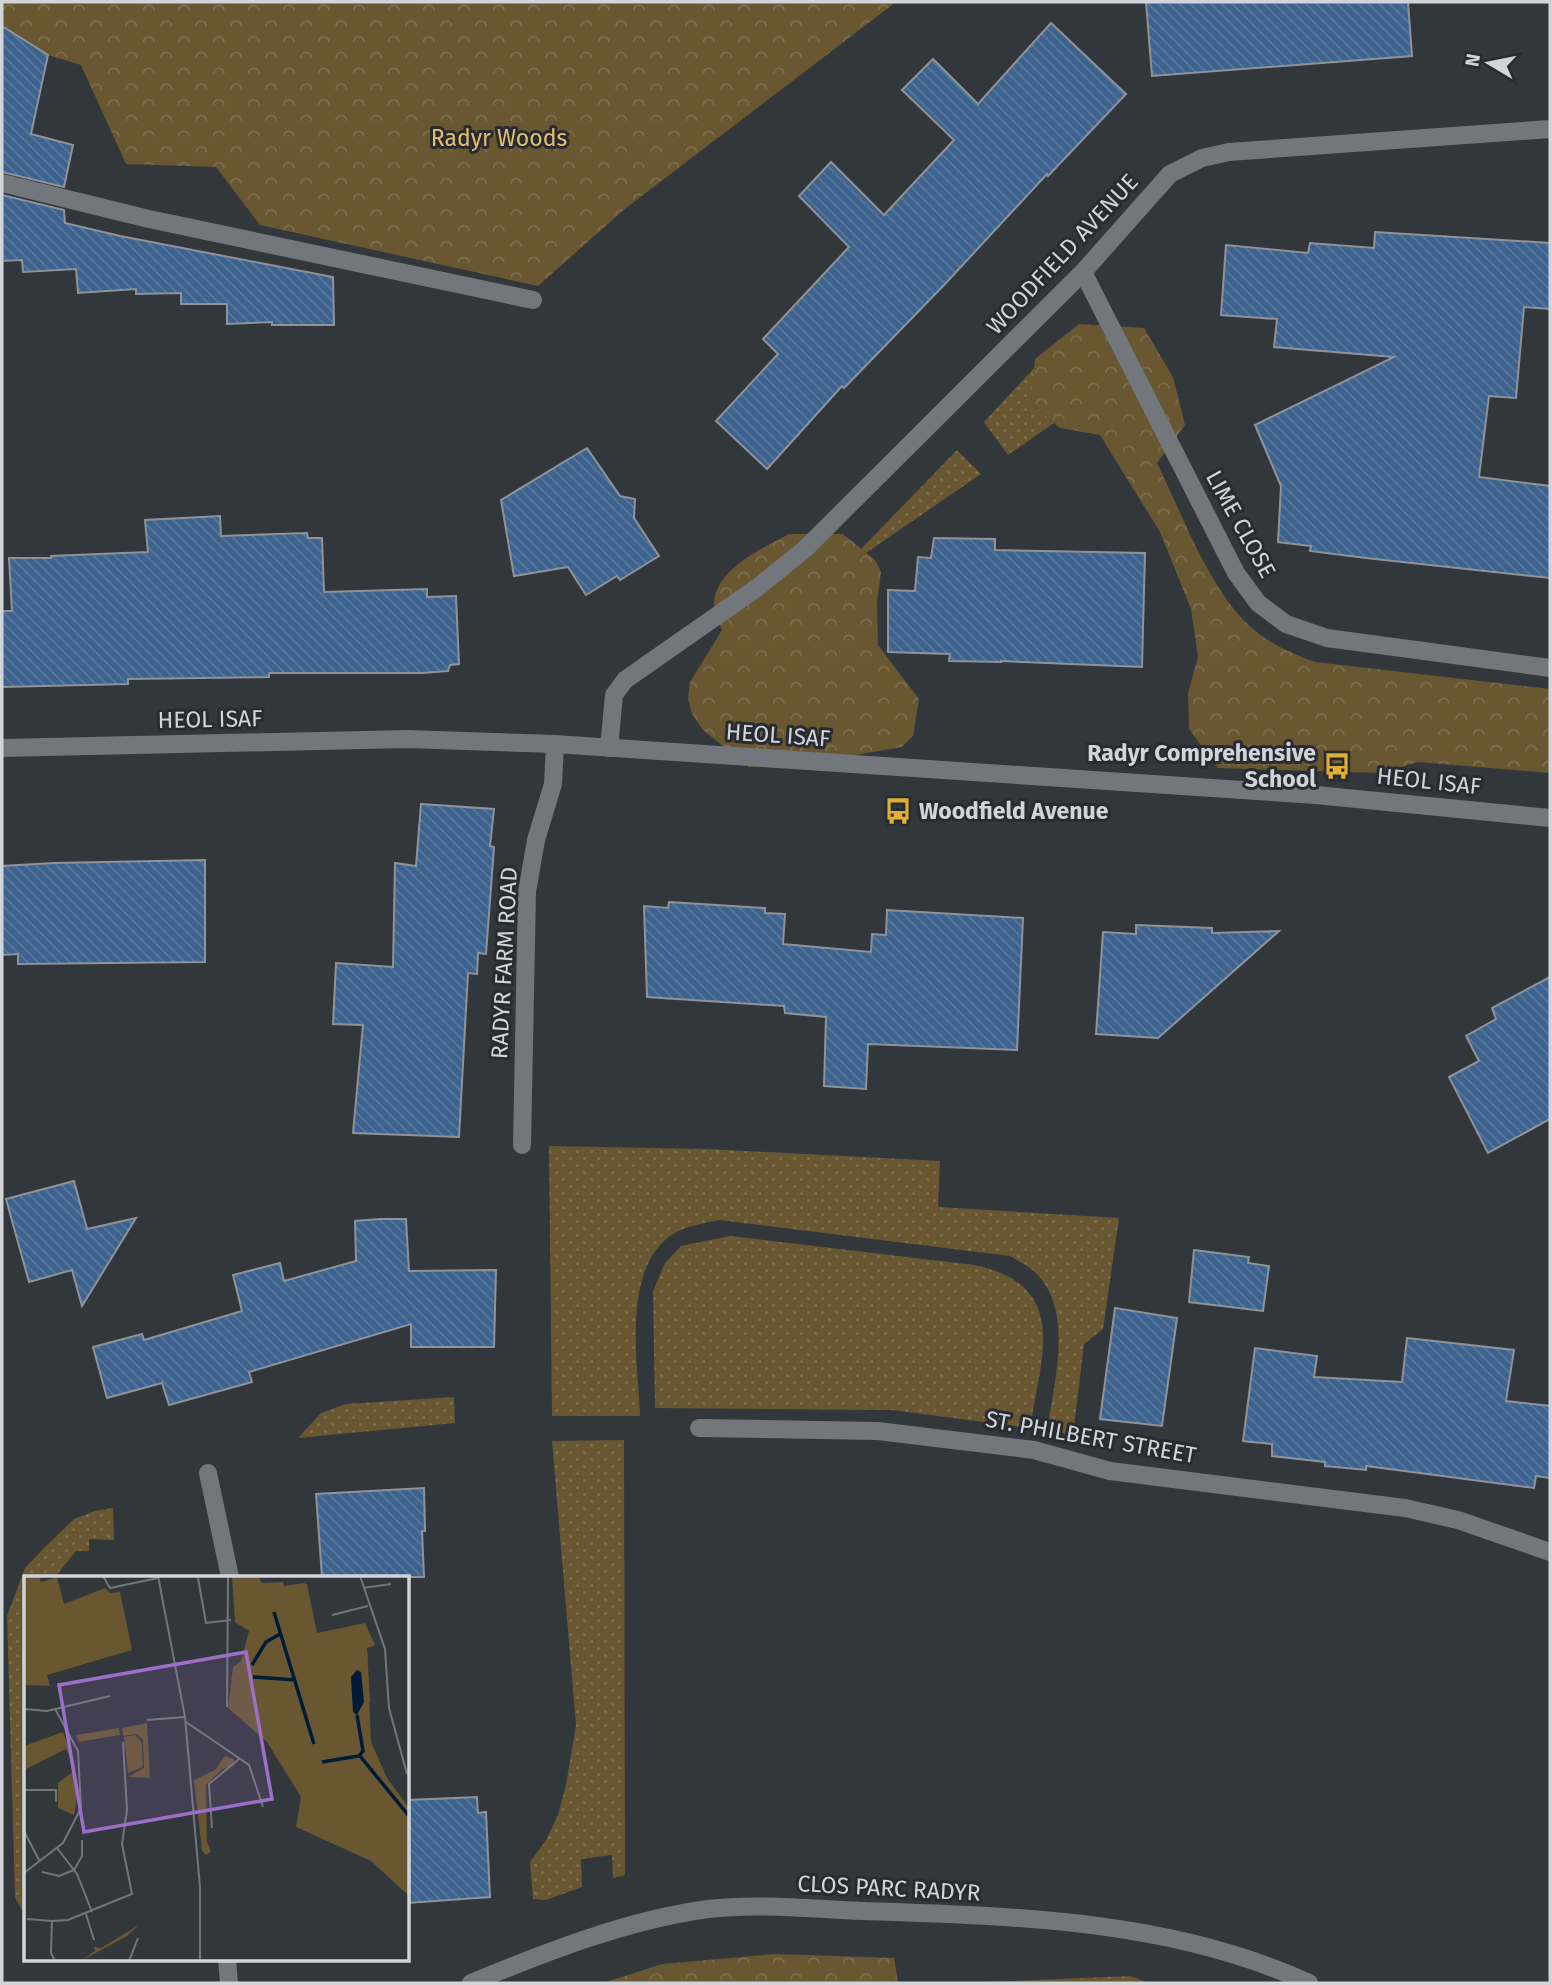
<svg xmlns="http://www.w3.org/2000/svg" width="1552" height="1985" font-family="'Fira Sans',sans-serif">
<defs>
<pattern id="grass-dots" width="8" height="8" patternUnits="userSpaceOnUse" patternTransform="scale(1.75)"><rect width="8" height="8" fill="#685731"/><path d="M2 2h.1M6 6h.1" fill="none" stroke="#7d6e4e" stroke-width="1.8" stroke-linecap="round"/></pattern>
<pattern id="forest-crowns" width="20" height="18" patternUnits="userSpaceOnUse" patternTransform="scale(1.75)"><rect width="20" height="18" fill="#685731"/><path d="M2 6a3 3 0 1 1 6 0M12 15a3 3 0 1 1 6 0" fill="none" stroke="#7d6e4e"/></pattern>
<pattern id="building-back-hatch" width="6" height="6" patternUnits="userSpaceOnUse" patternTransform="scale(1.75)"><rect width="6" height="6" fill="#3d628e"/><path d="M-1 5l2 2M0 0l6 6M5-1l2 2" fill="none" stroke="#58789d"/></pattern>
</defs>
<rect width="100%" height="100%" fill="#32373c"/>
<g fill="url(#grass-dots)">
<path d="M 1035,367 L 1031,403 L 1054,423 L 1008,455 L 984,422 Z"/>
<path d="M 957,450 L 981,474 L 866,553 L 861,549 Z"/>
<path d="M 549,1146 L 708,1149 L 940,1161 L 938,1207 L 1119,1218 L 1103,1329 L 1084,1344 L 1073,1435 L 1047,1430 C 1054,1383 1074,1313 1037,1274 C 1030,1267 1019,1261 1010,1256 L 719,1220 C 704,1223 687,1226 673,1234 C 621,1268 638,1362 640,1416 L 552,1416 Z"/>
<path d="M 730,1236 L 974,1265 C 1071,1285 1041,1356 1030,1428 L 892,1410 L 655,1408 L 653,1291 L 665,1263 L 681,1246 Z"/>
<path d="M 454,1397 L 455,1423 L 298,1438 L 321,1413 L 346,1404 Z"/>
<path d="M 624,1440 L 625,1875 L 613,1878 L 612,1855 L 581,1859 L 582,1887 L 546,1900 L 533,1899 L 530,1862 L 545,1842 L 558,1815 L 566,1785 L 576,1725 L 552,1441 Z"/>
<path d="M 113,1508 L 114,1540 L 89,1539 L 89,1551 L 76,1551 L 55,1577 L 26,1577 L 26,1918 L 15,1897 L 7,1616 L 25,1568 L 46,1546 L 74,1519 L 95,1511 Z"/>
<path d="M 1130,1976 L 1149,1983 L 963,1983 Z"/>
</g>
<g fill="url(#forest-crowns)">
<path d="M 2,2 L 896,2 L 626,208 L 538,286 L 260,225 L 216,167 L 126,164 L 81,65 L 48,55 L 2,26 Z"/>
<path d="M 1079,324 L 1144,328 L 1173,377 L 1185,425 L 1157,463 C 1183,515 1211,597 1258,633 C 1275,646 1295,655 1315,662 L 1550,689 L 1550,773 L 1418,762 L 1381,773 L 1218,768 L 1189,729 L 1188,693 L 1198,657 L 1191,609 L 1160,532 L 1100,435 L 1060,428 L 1031,403 L 1035,359 Z"/>
<path d="M 789,534 L 843,534 L 875,560 L 881,572 L 877,602 L 878,645 L 919,699 L 913,736 L 902,747 L 787,767 L 749,767 L 703,730 L 692,714 L 688,699 L 690,682 L 722,630 C 719,623 714,611 714,603 C 716,569 763,548 789,534 Z"/>
<path d="M 774,1954 L 894,1958 L 898,1983 L 603,1983 L 662,1964 Z"/>
</g>
<g fill="url(#building-back-hatch)" stroke="#8e939a" stroke-width="2">
<path d="M 1146,2 L 1408,2 L 1412,56 L 1152,76 Z"/>
<path d="M 1051,23 L 1126,94 L 1048,176 L 1047,174 L 945,284 L 844,388 L 842,386 L 767,469 L 716,421 L 778,354 L 763,339 L 849,247 L 799,196 L 831,162 L 884,215 L 954,140 L 902,90 L 933,59 L 978,104 Z"/>
<path d="M 2,26 L 48,55 L 31,134 L 73,145 L 64,187 L 2,172 Z"/>
<path d="M 2,195 L 64,210 L 65,223 L 120,236 L 333,277 L 334,325 L 272,325 L 272,322 L 227,324 L 227,304 L 181,304 L 181,293 L 136,294 L 136,289 L 78,293 L 76,269 L 23,272 L 22,260 L 2,261 Z"/>
<path d="M 1375,232 L 1550,243 L 1550,309 L 1524,307 L 1516,398 L 1489,396 L 1479,477 L 1550,486 L 1550,578 L 1366,558 L 1310,551 L 1311,546 L 1278,542 L 1281,486 L 1255,425 L 1394,357 L 1274,347 L 1277,319 L 1221,315 L 1226,245 L 1308,253 L 1310,243 L 1374,248 Z"/>
<path d="M 587,448 L 620,496 L 635,499 L 634,518 L 659,556 L 620,580 L 617,576 L 586,595 L 568,567 L 514,576 L 501,500 Z"/>
<path d="M 220,516 L 221,536 L 307,533 L 308,538 L 322,538 L 324,592 L 427,589 L 427,597 L 456,596 L 459,664 L 450,665 L 448,671 L 422,673 L 269,673 L 269,677 L 128,679 L 128,684 L 2,687 L 2,611 L 12,611 L 9,558 L 51,558 L 51,556 L 148,552 L 145,520 Z"/>
<path d="M 934,538 L 995,539 L 995,550 L 1145,553 L 1142,667 L 1001,661 L 1001,662 L 949,661 L 950,654 L 888,652 L 888,590 L 915,591 L 918,557 L 931,558 Z"/>
<path d="M 421,804 L 494,809 L 490,846 L 494,847 L 486,954 L 478,953 L 477,974 L 468,973 L 459,1137 L 353,1133 L 363,1025 L 333,1024 L 336,963 L 393,967 L 395,863 L 416,866 Z"/>
<path d="M 205,860 L 205,962 L 18,964 L 18,954 L 2,955 L 2,866 L 54,863 Z"/>
<path d="M 669,902 L 765,908 L 765,913 L 785,914 L 783,944 L 871,952 L 872,934 L 886,935 L 887,910 L 1023,918 L 1017,1050 L 868,1044 L 866,1089 L 824,1086 L 826,1017 L 785,1013 L 784,1006 L 647,997 L 644,906 L 668,908 Z"/>
<path d="M 1136,925 L 1212,928 L 1212,933 L 1279,931 L 1158,1038 L 1096,1034 L 1103,932 L 1136,934 Z"/>
<path d="M 1550,977 L 1550,1119 L 1488,1153 L 1449,1077 L 1479,1061 L 1466,1036 L 1496,1019 L 1492,1008 Z"/>
<path d="M 74,1181 L 87,1229 L 136,1218 L 82,1306 L 72,1270 L 29,1282 L 6,1199 Z"/>
<path d="M 380,1219 L 406,1219 L 409,1271 L 496,1270 L 494,1347 L 411,1347 L 411,1324 L 249,1372 L 252,1382 L 169,1405 L 162,1383 L 107,1398 L 93,1347 L 142,1334 L 144,1340 L 242,1311 L 233,1275 L 280,1263 L 284,1281 L 356,1261 L 355,1221 Z"/>
<path d="M 1194,1250 L 1249,1257 L 1248,1263 L 1269,1266 L 1263,1311 L 1189,1302 Z"/>
<path d="M 1115,1308 L 1177,1318 L 1162,1426 L 1100,1419 Z"/>
<path d="M 1407,1338 L 1514,1350 L 1506,1401 L 1550,1406 L 1550,1478 L 1536,1476 L 1534,1488 L 1366,1466 L 1366,1470 L 1325,1466 L 1325,1462 L 1272,1456 L 1272,1444 L 1243,1441 L 1255,1348 L 1317,1356 L 1314,1377 L 1402,1382 Z"/>
<path d="M 424,1488 L 425,1531 L 422,1531 L 424,1577 L 322,1577 L 316,1494 Z"/>
<path d="M 477,1797 L 478,1813 L 486,1812 L 490,1897 L 408,1903 L 408,1800 Z"/>
</g>
<g fill="none" stroke-linecap="round" stroke-linejoin="round">
<path stroke="#72777e" stroke-width="18" d="M 2,183 L 149,219 L 533,300"/>
<g stroke="#72777e" stroke-width="18">
<path d="M 1083,272 L 1236,573 L 1258,603 L 1286,624 L 1327,638 L 1550,668"/>
<path d="M 609,748 L 614,695 L 625,680 L 758,587 L 805,549 L 1083,272 L 1170,174 L 1202,158 L 1229,152 L 1550,129"/>
<path d="M 522,1145 L 527,892 L 536,840 L 553,784 L 555,744"/>
<path d="M 699,1428 L 878,1431 L 1034,1450 L 1110,1471 L 1405,1508 L 1458,1520 L 1550,1552"/>
<path d="M 208,1473 L 230,1577"/>
<path d="M 227,1959 L 229,1983"/>
<path d="M 471,1983 C 546,1952 627,1920 708,1909 C 758,1903 812,1909 862,1911 C 1012,1916 1170,1919 1309,1983"/>
</g>
<path stroke="#72777e" stroke-width="18" d="M 2,748 L 407,739 L 555,744 L 1316,795 L 1550,818"/>
</g>
<defs>
<symbol id="bus-bare" viewBox="-9 -9 18 18"><path d="M-5-6H5V4H4V6H2V4H-2V6H-4V4H-5ZM-3.5-4V0h7V-4ZM-3.5 1.2v1.5H-2V1.2ZM2 1.2v1.5H3.5V1.2Z" fill="#dfb034" stroke="#282c32" stroke-width="2.5" paint-order="stroke"/></symbol>
</defs>
<g fill-rule="evenodd">
<use href="#bus-bare" x="1318" y="747" width="38" height="38"/>
<use href="#bus-bare" x="879" y="792" width="38" height="38"/>
</g>
<g text-anchor="middle" stroke-width="6" stroke-linejoin="round" paint-order="stroke">
<g font-size="23" fill="#e5c06a" stroke="#282c32">
<text x="499" y="146">Radyr Woods</text>
</g>
<g font-size="23" fill="#d1d4d8" stroke="#282c32">
<text transform="translate(1062 254) rotate(-47)" y="8">WOODFIELD AVENUE</text>
<text transform="translate(1241 524) rotate(61)" y="8">LIME CLOSE</text>
<text transform="translate(210 719) rotate(-1)" y="8">HEOL ISAF</text>
<text transform="translate(778 735) rotate(4)" y="8">HEOL ISAF</text>
<text transform="translate(1429 781) rotate(6)" y="8">HEOL ISAF</text>
<text transform="translate(504 963) rotate(-87)" y="8">RADYR FARM ROAD</text>
<text transform="translate(1091 1437) rotate(10)" y="8">ST. PHILBERT STREET</text>
<text transform="translate(889 1888) rotate(3)" y="8">CLOS PARC RADYR</text>
</g>
<g font-size="23" font-weight="bold" fill="#d1d4d8" stroke="#282c32" text-anchor="end">
<text x="1316" y="761">Radyr Comprehensive<tspan x="1316" dy="26">School</tspan></text>
<text x="919" y="819" text-anchor="start">Woodfield Avenue</text>
</g>
</g>
<g transform="translate(24 1576)">
<rect width="385" height="385" fill="#32373c"/>
<path d="M 123,147 L 126,202 L 104,201 L 120,192 L 119,164 L 113,158 L 99,160 L 98,152 ZM 95,152 L 96,159 L 55,166 L 52,159 ZM 111,159 L 118,166 L 119,191 L 104,197 L 100,161 ZM 50,195 L 54,216 L 50,239 L 34,232 L 34,207 ZM 115,349 L 103,360 L 57,385 L 71,375 L 70,371 L 77,372 Z" fill="#685731"/>
<path d="M 208,0 L 234,0 L 238,7 L 259,6 L 260,10 L 281,7 L 283,58 L 351,69 L 343,72 L 347,166 L 363,202 L 385,232 L 385,320 L 347,285 L 272,251 L 277,221 L 243,166 L 204,132 L 209,91 L 217,85 L 225,55 L 211,46 ZM 39,156 L 52,193 L 42,173 L 0,194 L 0,170 ZM 201,180 L 210,183 L 210,190 L 198,193 L 182,209 L 183,266 L 187,276 L 182,279 L 178,275 L 170,204 L 191,194 Z" fill="#685731"/>
<path d="M 0,0 L 15,0 L 17,6 L 33,1 L 40,28 L 81,12 L 86,17 L 96,16 L 108,74 L 23,99 L 26,110 L 0,109 ZM 283,8 L 293,57 L 341,47 L 351,69 L 343,72 L 346,125 L 333,155 L 263,41 L 258,11 Z" fill="#685731"/>
<path d="M 333,94 L 337,96 L 340,126 L 333,139 L 329,136 L 327,101 Z" fill="#011a38"/>
<path fill="none" stroke="#011a38" stroke-width="3.5" d="M 250,36 L 290,168M 228,89 L 242,66 L 256,58M 229,101 L 272,104M 336,180 L 385,240M 298,186 L 335,180 L 339,175 L 333,139"/>
<path fill="none" stroke="#72767a" stroke-width="2" d="M 79,0 L 86,12 L 134,2M 134,0 L 161,141 L 176,311 L 176,385M 336,0 L 361,73 L 365,132 L 383,198M 174,2 L 182,47 L 207,44M 339,12 L 367,8M 308,39 L 344,30M 203,131 L 204,0M 0,133 L 23,135 L 86,120M 123,144 L 161,141M 162,146 L 225,189 L 239,231M 0,214 L 32,214 L 32,226M 188,252 L 185,208 L 215,183M 0,255 L 16,286M 33,272 L 53,298 L 68,336M 18,296 L 35,300 L 50,294 L 58,280 L 58,264M 0,297 L 39,267 L 57,232 L 54,175 L 31,133M 62,338 L 70,364M 3,343 L 28,345M 31,385 L 27,377 L 28,345 L 44,344 L 108,318 L 98,268 L 103,234 L 99,166M 105,385 L 114,362"/>
<path fill="#9d6fc9" fill-opacity="0.15" stroke="#9d6fc9" stroke-width="3.5" d="M 222,76 L 248,223 L 60,256 L 35,109 Z"/>
<rect width="385" height="385" fill="none" stroke="#d1d4d8" stroke-width="3.5"/>
</g>
<rect width="1552" height="1985" fill="none" stroke="#d1d4d8" stroke-width="7"/>
<g transform="translate(1489 63) rotate(280)" stroke="#282c32" stroke-width="5" paint-order="stroke">
<path d="M0-5L12 26L0 18L-12 26Z" fill="#d1d4d8"/>
<text y="-10" font-size="19" font-weight="bold" text-anchor="middle" fill="#d1d4d8">N</text>
</g>
</svg>
